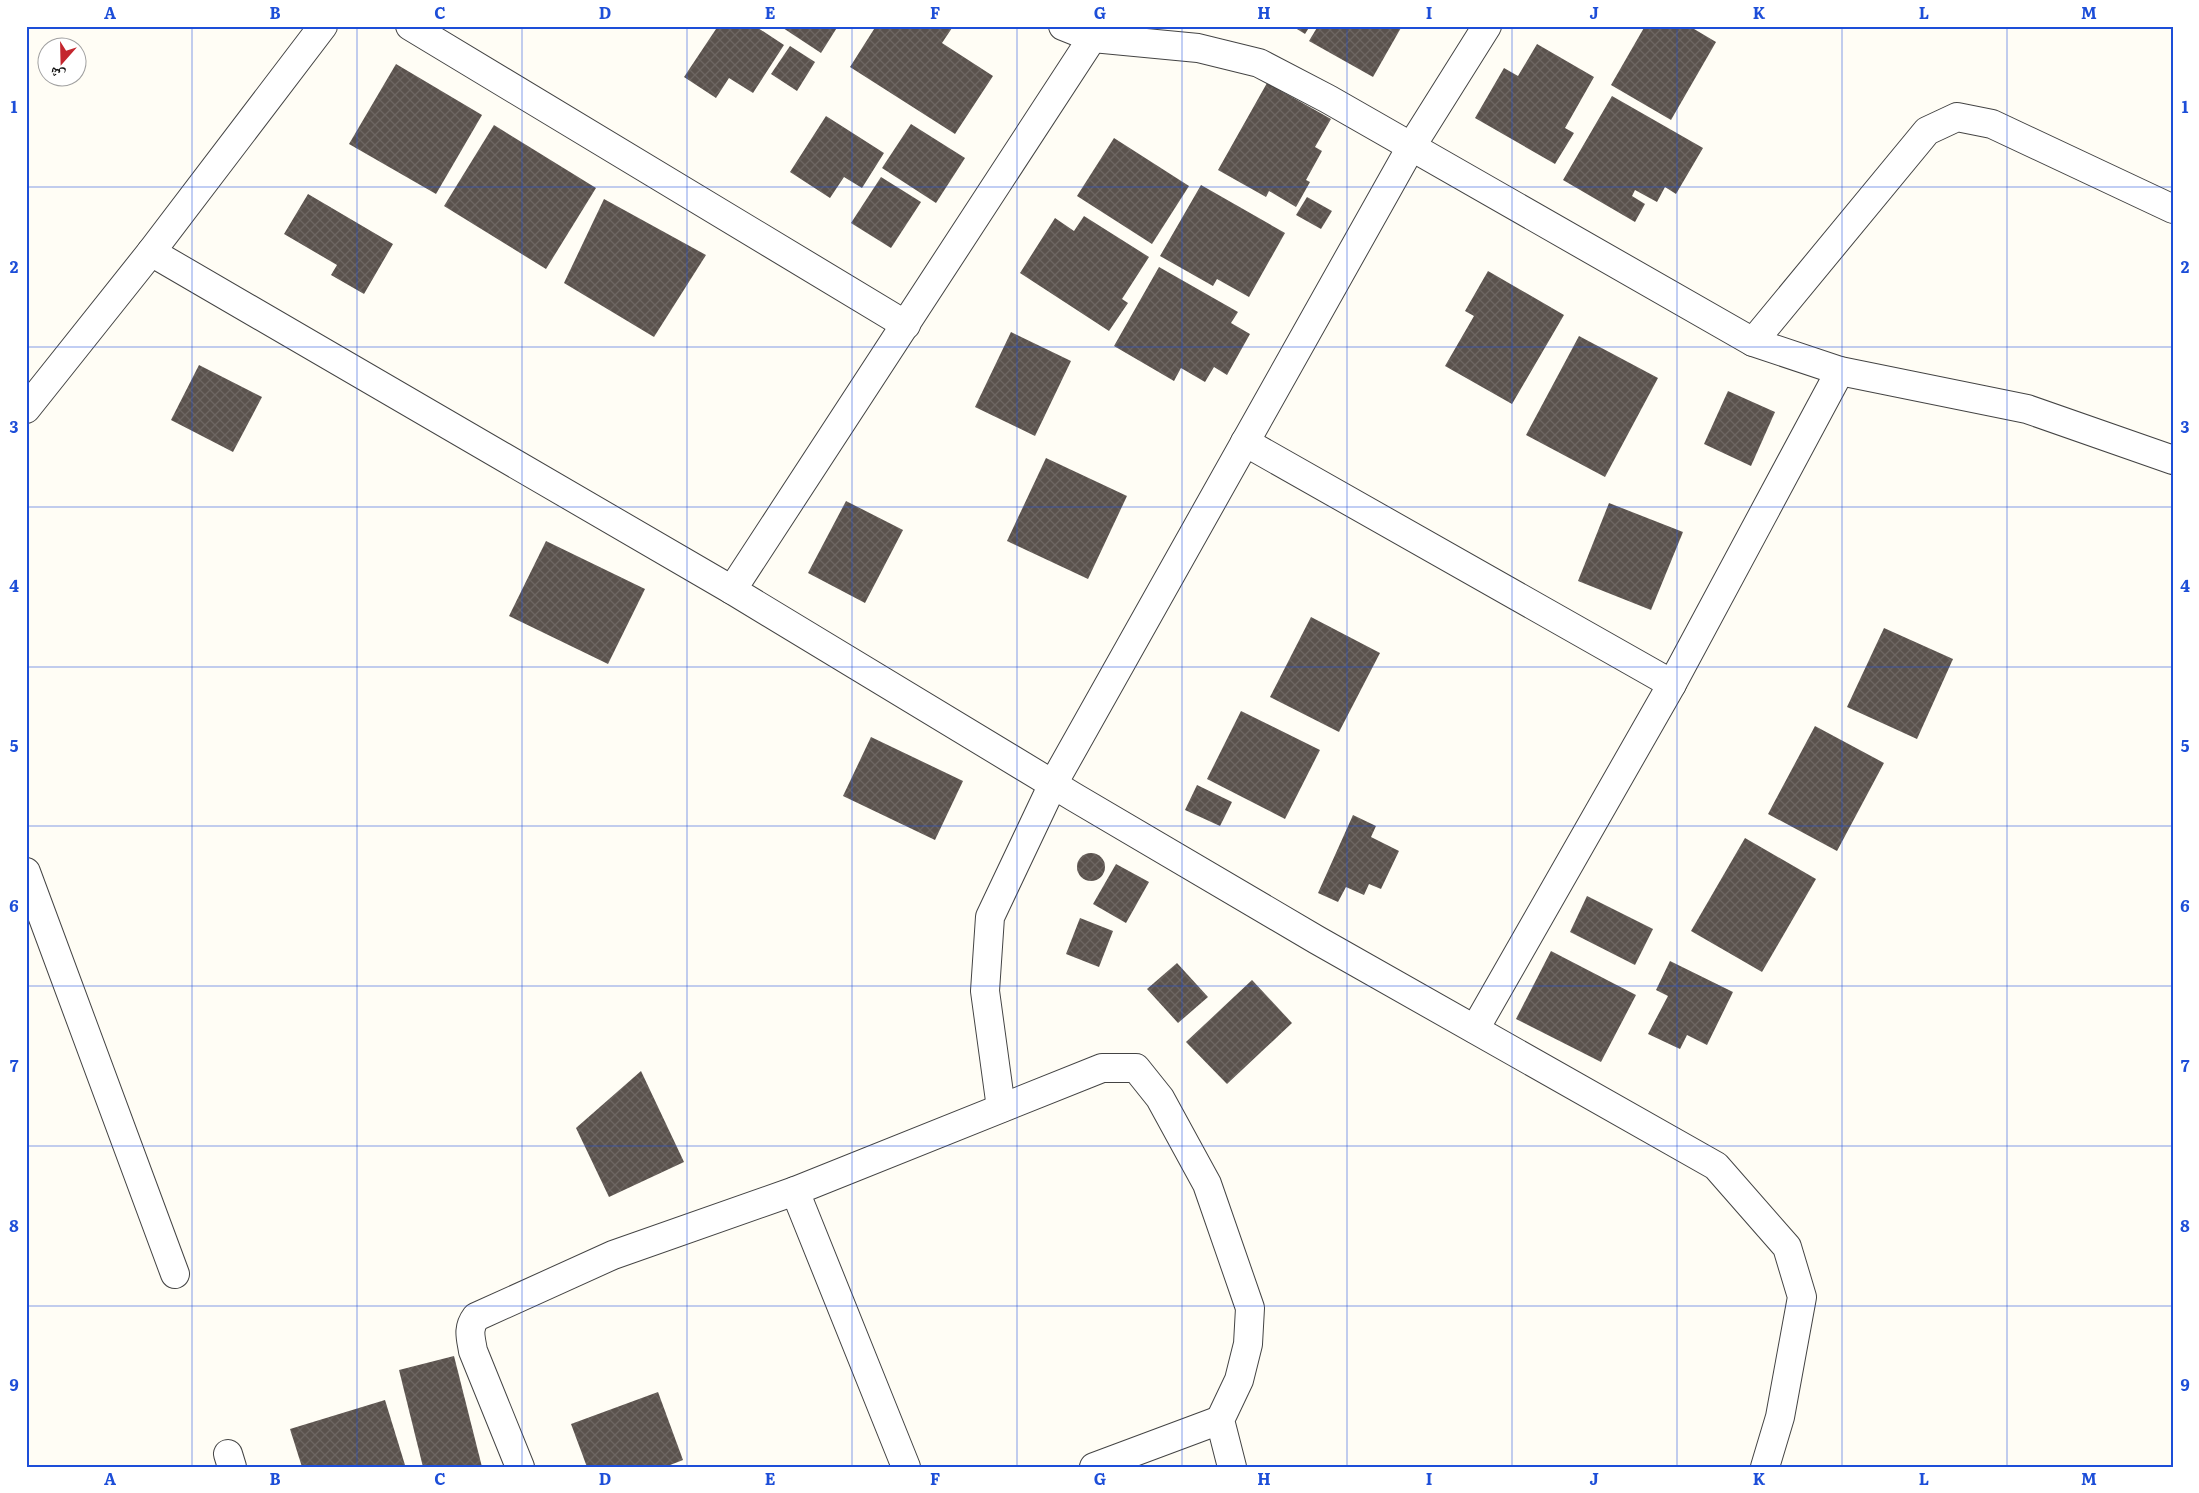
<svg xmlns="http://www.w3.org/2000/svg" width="2199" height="1493" font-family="Literata,'Noto Naskh Arabic',serif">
<defs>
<pattern id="building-cross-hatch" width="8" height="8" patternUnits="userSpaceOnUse" patternTransform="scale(1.25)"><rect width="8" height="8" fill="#5a524d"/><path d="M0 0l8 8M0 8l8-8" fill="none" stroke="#6d6662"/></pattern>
</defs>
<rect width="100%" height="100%" fill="#fffdf5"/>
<g fill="url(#building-cross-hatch)">
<path d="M 718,26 L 755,26 L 784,45 L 753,93 L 729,78 L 716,98 L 684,77 Z"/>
<path d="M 780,26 L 838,26 L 821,53 Z"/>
<path d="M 876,26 L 950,26 L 952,28 L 942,43 L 993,76 L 955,134 L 850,67 Z"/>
<path d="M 1292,26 L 1310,26 L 1305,34 Z"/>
<path d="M 1318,26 L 1402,26 L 1373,77 L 1309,41 Z"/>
<path d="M 1645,26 L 1689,26 L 1716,42 L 1671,120 L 1611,85 Z"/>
<path d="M 1537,44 L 1594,77 L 1565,128 L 1574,133 L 1555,164 L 1475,118 L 1504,68 L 1518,76 Z"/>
<path d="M 790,46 L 815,62 L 797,91 L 771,74 Z"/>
<path d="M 396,64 L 482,115 L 436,194 L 349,144 Z"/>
<path d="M 1267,83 L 1331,119 L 1315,147 L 1322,151 L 1306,180 L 1310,182 L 1296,207 L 1269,191 L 1266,197 L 1218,170 Z"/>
<path d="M 1612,96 L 1703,148 L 1676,194 L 1665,187 L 1657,202 L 1635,190 L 1632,196 L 1645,204 L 1635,222 L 1563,180 Z"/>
<path d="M 826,116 L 884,153 L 862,188 L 844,177 L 830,198 L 790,172 Z"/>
<path d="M 911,124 L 965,158 L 936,203 L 882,168 Z"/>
<path d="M 494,125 L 596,188 L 546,269 L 444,206 Z"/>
<path d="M 1114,138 L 1189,186 L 1152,244 L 1077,196 Z"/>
<path d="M 881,177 L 921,202 L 891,248 L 851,223 Z"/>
<path d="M 1201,185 L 1285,233 L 1249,297 L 1217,279 L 1213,286 L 1160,256 Z"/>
<path d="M 308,194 L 393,244 L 364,294 L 331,275 L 337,265 L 284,234 Z"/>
<path d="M 1307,197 L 1332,211 L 1321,229 L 1296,215 Z"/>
<path d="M 604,199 L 706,255 L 654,337 L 564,283 Z"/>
<path d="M 1084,216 L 1149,257 L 1122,299 L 1128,303 L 1109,331 L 1020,273 L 1055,218 L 1074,231 Z"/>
<path d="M 1159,267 L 1238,312 L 1231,323 L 1250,334 L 1227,375 L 1214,367 L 1205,382 L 1181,368 L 1174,381 L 1114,346 Z"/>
<path d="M 1488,271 L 1564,315 L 1512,404 L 1445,366 L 1474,316 L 1465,311 Z"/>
<path d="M 1011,332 L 1071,361 L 1035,436 L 975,407 Z"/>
<path d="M 1579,336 L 1658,378 L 1605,477 L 1526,435 Z"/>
<path d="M 199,365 L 262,397 L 233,452 L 171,420 Z"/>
<path d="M 1728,391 L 1775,412 L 1751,466 L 1704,444 Z"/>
<path d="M 1046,458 L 1127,496 L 1088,579 L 1007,541 Z"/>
<path d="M 846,501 L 903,530 L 865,603 L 808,573 Z"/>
<path d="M 1609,503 L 1683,532 L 1651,610 L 1578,581 Z"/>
<path d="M 546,541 L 645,589 L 608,664 L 509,616 Z"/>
<path d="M 1311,617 L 1380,653 L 1339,732 L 1270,697 Z"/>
<path d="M 1884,628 L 1953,659 L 1917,739 L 1847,707 Z"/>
<path d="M 1241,711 L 1320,750 L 1285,819 L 1207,779 Z"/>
<path d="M 1815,726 L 1884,763 L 1837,851 L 1768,814 Z"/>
<path d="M 871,737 L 963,781 L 935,840 L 843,796 Z"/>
<path d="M 1197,785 L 1232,802 L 1220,826 L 1185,810 Z"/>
<path d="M 1353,815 L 1376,826 L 1371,837 L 1399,851 L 1381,889 L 1369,884 L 1364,895 L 1346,887 L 1338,902 L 1318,893 Z"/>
<path d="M 1745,838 L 1816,879 L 1762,972 L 1691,931 Z"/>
<circle cx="1091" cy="867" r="14"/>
<path d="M 1116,864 L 1149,882 L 1126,923 L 1093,904 Z"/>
<path d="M 1587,896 L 1653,929 L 1635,965 L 1570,932 Z"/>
<path d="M 1080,918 L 1113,931 L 1099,967 L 1066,954 Z"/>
<path d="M 1551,951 L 1636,995 L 1601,1062 L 1516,1019 Z"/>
<path d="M 1670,961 L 1733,992 L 1707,1045 L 1687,1035 L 1680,1049 L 1648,1034 L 1668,996 L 1656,990 Z"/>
<path d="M 1177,963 L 1208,997 L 1178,1023 L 1147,989 Z"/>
<path d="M 1252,980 L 1292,1023 L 1227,1084 L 1186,1042 Z"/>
<path d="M 641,1071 L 684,1162 L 609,1197 L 576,1128 Z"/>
<path d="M 454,1356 L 482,1467 L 423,1467 L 399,1370 Z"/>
<path d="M 658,1392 L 683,1460 L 665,1467 L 587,1467 L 571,1424 Z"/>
<path d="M 385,1400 L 405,1465 L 302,1467 L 290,1429 Z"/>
</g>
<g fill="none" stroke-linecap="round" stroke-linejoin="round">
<defs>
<g id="street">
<path d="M 410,26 L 906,325"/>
<path d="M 1063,26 L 1093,38 L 1198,48 L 1259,63 L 1328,99 L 1753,342 L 1840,371 L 2027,409 L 2173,460"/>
<path d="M 151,252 L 732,590 L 1074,797 L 1317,940 L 1716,1166 L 1787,1247 L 1802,1297 L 1780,1417 L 1765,1467"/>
<path d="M 1753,342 L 1927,131 L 1957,117 L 1992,124 L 2173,209"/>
<path d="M 26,409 L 151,252 L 323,26"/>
<path d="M 1245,442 L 1672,684"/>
<path d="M 732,590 L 1100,26"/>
<path d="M 26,872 L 175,1274"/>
<path d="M 1475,1029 L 1672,684 L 1840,371"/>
<path d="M 1001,1108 L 985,991 L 990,917 L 1053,784 L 1411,147 L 1487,26"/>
<path d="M 795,1191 L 906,1467"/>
<path d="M 228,1454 L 232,1467"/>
<path d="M 520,1467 L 473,1351 C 471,1338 467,1329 476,1317 L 613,1255 L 795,1191 L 1102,1068 L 1136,1068 L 1160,1098 L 1207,1184 L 1250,1308 L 1248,1344 L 1239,1380 L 1220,1420 L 1232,1467"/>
<path d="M 1094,1467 L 1220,1420"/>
</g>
</defs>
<use href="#street" stroke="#444" stroke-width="30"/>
<use href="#street" stroke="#fff" stroke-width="28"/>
</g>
<path fill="none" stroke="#1d4ed8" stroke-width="1" stroke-opacity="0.55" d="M 192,26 L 192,1467M 357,26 L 357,1467M 522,26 L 522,1467M 687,26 L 687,1467M 852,26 L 852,1467M 1017,26 L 1017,1467M 1182,26 L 1182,1467M 1347,26 L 1347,1467M 1512,26 L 1512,1467M 1677,26 L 1677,1467M 1842,26 L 1842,1467M 2007,26 L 2007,1467M 26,187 L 2173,187M 26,347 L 2173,347M 26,507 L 2173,507M 26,667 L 2173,667M 26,826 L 2173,826M 26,986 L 2173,986M 26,1146 L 2173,1146M 26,1306 L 2173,1306"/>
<rect width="2199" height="1493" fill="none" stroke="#ffffff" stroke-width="55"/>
<g transform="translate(62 62) rotate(200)"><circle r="24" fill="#ffffff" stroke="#a0a0a0"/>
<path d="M0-4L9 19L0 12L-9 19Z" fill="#c4262e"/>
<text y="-8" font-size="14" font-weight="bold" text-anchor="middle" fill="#111111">ش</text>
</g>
<rect x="28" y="28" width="2144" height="1438" fill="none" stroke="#1d4ed8" stroke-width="2"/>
<g font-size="16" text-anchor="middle" font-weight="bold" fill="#1d4ed8">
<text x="110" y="19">A</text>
<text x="275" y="19">B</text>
<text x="440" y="19">C</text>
<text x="605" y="19">D</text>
<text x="770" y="19">E</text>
<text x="935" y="19">F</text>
<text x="1100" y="19">G</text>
<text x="1264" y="19">H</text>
<text x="1429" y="19">I</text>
<text x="1594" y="19">J</text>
<text x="1759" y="19">K</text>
<text x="1924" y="19">L</text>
<text x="2089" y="19">M</text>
<text x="14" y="113">1</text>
<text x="2185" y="113">1</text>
<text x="14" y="273">2</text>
<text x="2185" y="273">2</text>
<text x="14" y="433">3</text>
<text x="2185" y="433">3</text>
<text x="14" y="592">4</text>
<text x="2185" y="592">4</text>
<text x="14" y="752">5</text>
<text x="2185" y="752">5</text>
<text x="14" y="912">6</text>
<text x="2185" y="912">6</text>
<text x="14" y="1072">7</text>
<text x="2185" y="1072">7</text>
<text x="14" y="1232">8</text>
<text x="2185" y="1232">8</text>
<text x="14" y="1391">9</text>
<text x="2185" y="1391">9</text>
<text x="110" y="1485">A</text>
<text x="275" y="1485">B</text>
<text x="440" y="1485">C</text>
<text x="605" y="1485">D</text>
<text x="770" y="1485">E</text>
<text x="935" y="1485">F</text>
<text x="1100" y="1485">G</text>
<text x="1264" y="1485">H</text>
<text x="1429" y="1485">I</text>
<text x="1594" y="1485">J</text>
<text x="1759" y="1485">K</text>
<text x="1924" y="1485">L</text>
<text x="2089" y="1485">M</text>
</g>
</svg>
